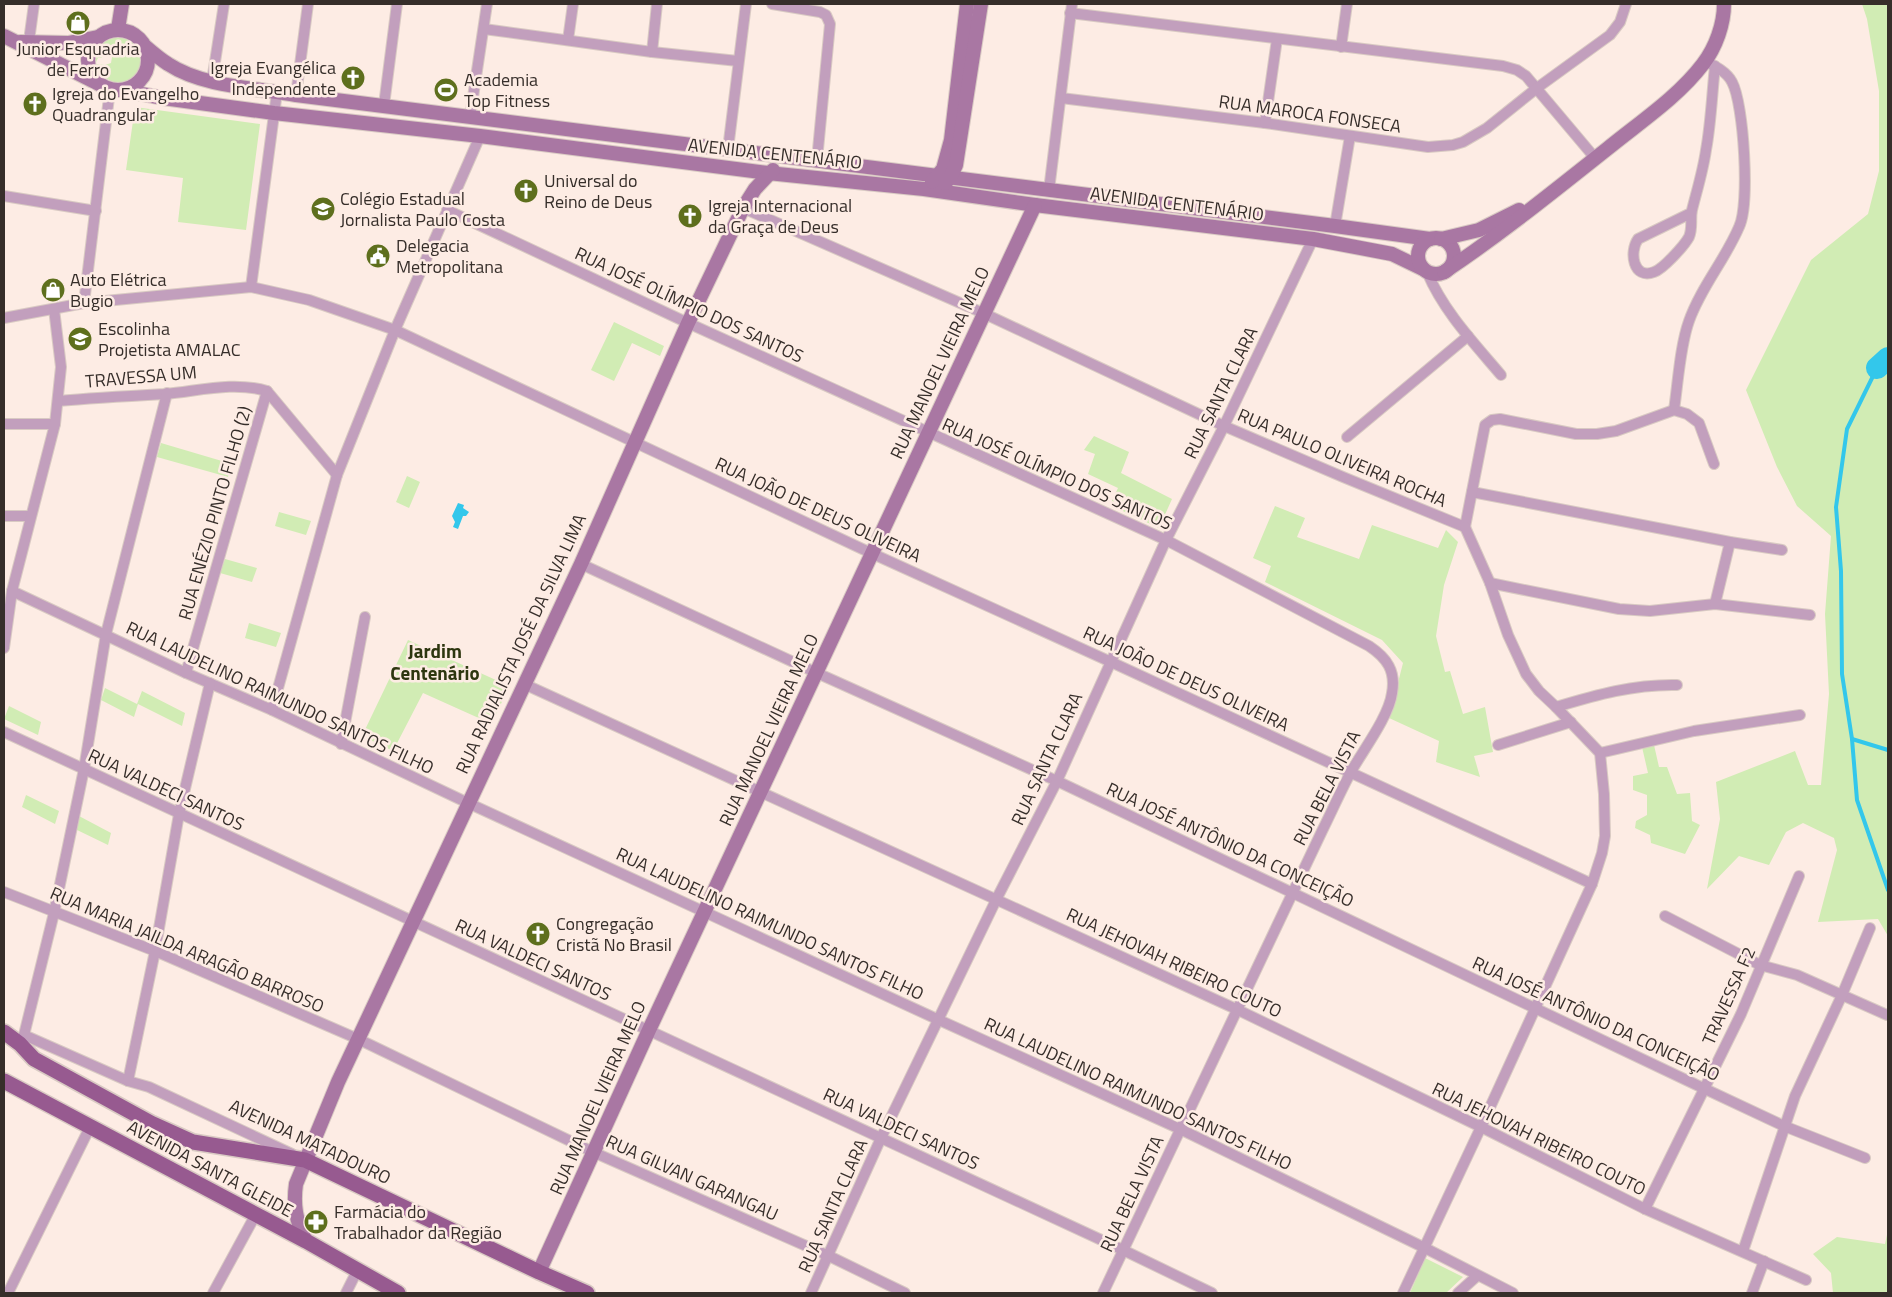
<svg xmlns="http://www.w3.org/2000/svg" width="1892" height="1297" font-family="'Titillium Web',sans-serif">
<rect width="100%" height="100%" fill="#fdece4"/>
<g fill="#d1ecb4" fill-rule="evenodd">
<path d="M 1862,4 L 1888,4 L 1888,936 L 1878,919 L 1818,922 L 1837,850 L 1834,838 L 1803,823 L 1786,832 L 1769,865 L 1739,856 L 1707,889 L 1720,819 L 1716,782 L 1795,751 L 1808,785 L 1821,785 L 1829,694 L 1825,614 L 1831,536 L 1797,506 L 1777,467 L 1746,390 L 1811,260 L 1868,214 L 1879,171 L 1879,91 L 1867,19 Z"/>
<path d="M 113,33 C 132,31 149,49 140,68 C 120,111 63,49 113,33 ZM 107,53 L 112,57 L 111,63 L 105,65 L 95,64 L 98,58 L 101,58 Z"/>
<path d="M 135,107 L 260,124 L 246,230 L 178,222 L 183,178 L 126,170 Z"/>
<path d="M 614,322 L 664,346 L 660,356 L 632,343 L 614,381 L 591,370 Z"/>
<path d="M 1094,436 L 1129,452 L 1121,473 L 1172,499 L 1159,528 L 1110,505 L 1118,488 L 1088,474 L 1095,454 L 1084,450 Z"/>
<path d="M 161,443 L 232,464 L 228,477 L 157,457 Z"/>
<path d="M 407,476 L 420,482 L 409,508 L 396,502 Z"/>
<path d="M 1275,506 L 1305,518 L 1297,537 L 1359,559 L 1372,525 L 1438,548 L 1446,530 L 1458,542 L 1444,585 L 1436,636 L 1445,672 L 1450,671 L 1463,714 L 1485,707 L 1493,752 L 1474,756 L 1480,777 L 1436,762 L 1439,741 L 1389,718 L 1403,663 L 1382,640 L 1265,582 L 1271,566 L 1253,558 Z"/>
<path d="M 279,512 L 311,521 L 306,535 L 275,526 Z"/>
<path d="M 225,559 L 257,568 L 252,582 L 220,573 Z"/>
<path d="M 249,623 L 281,633 L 276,647 L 245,638 Z"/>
<path d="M 408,640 L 509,686 L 492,724 L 423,693 L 393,751 L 362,736 Z"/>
<path d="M 105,688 L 137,704 L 142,691 L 185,713 L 182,726 L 138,704 L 134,717 L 101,700 Z"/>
<path d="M 9,706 L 41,722 L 38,735 L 4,719 Z"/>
<path d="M 1654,745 L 1659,767 L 1667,767 L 1677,794 L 1690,793 L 1692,821 L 1700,825 L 1685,854 L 1651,843 L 1650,835 L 1635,828 L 1636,821 L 1647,815 L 1647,795 L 1633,790 L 1633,776 L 1648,773 L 1642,747 Z"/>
<path d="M 26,795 L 59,811 L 55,824 L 22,807 Z"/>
<path d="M 79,816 L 111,833 L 108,845 L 75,829 Z"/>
<path d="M 1888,1230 L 1888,1293 L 1833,1293 L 1831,1273 L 1813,1254 L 1837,1237 L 1885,1244 Z"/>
<path d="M 1425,1258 L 1463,1277 L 1446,1293 L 1410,1293 Z"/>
</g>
<path fill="#33c7eb" d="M 458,503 L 464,505 L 463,508 L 469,512 L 466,516 L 463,516 L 458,529 L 453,527 L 455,522 L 452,516 Z"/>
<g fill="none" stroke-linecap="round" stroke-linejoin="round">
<g stroke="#33c7eb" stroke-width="4">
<path d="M 1877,368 L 1847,429 L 1836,507 L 1841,571 L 1842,674 L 1852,739 L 1857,800 L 1888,890"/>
<path d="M 1852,739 L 1888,750"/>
</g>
<path stroke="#33c7eb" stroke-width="22" d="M 1877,368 L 1888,358"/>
<defs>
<g id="street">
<path d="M 772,4 L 820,12 L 826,15 L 830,24 L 817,160"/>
<path d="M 1070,13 L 1503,66 L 1517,70 L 1526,76 L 1595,158"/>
<path d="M 484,29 L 652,52 L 738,61"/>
<path d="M 568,40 L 573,4"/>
<path d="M 1341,47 L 1347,4"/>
<path d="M 28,48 L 34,4"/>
<path d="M 652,52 L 657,4"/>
<path d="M 212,81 L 224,4"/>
<path d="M 296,95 L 308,4"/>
<path d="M 1061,98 L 1265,123 L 1428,147 L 1453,145 L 1463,142 L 1487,128 L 1537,88 L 1610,35 L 1620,22 L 1626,4"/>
<path d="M 384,105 L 397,4"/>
<path d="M 470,117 L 487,4"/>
<path d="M 1265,123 L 1277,39"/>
<path d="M 728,149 L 746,4"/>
<path d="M 1049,190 L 1072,4"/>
<path d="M 4,196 L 96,211"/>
<path d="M 743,208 L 983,313 L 1224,426 L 1343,477 L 1465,527"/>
<path d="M 447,210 L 688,323 L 1166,540 L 1369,646 C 1387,658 1396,671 1392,693 C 1389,716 1364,749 1352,770 C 1341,790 1332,811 1322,831 C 1248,985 1176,1139 1103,1293"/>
<path d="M 1691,213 L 1638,239 C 1629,252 1633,280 1654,272 C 1663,269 1684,246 1689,237 C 1693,228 1690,219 1692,210 C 1697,190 1703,171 1706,150 C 1711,123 1712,94 1715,66"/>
<path d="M 1335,226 L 1350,136"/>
<path d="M 1427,272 C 1444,312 1474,343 1501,375"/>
<path d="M 251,287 L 277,92"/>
<path d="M 84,303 L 110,89"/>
<path d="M 4,318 L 84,303 L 251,287 L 309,300 L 395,330 L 871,553 L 1111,662 L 1592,884"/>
<path d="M 58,401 C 93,398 129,396 165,394 C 199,391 233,381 267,391 L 337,475"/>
<path d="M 1674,410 C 1678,383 1680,346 1689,321 C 1701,287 1725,260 1739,227 C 1750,205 1744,104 1732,82 C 1727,72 1715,66 1705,61"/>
<path d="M 4,424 L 55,424"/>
<path d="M 1347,437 L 1468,336"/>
<path d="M 1472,492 L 1730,542 L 1782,550"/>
<path d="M 4,516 L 30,516"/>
<path d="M 1465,527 L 1485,425 L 1492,420 L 1500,419 L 1576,434 L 1597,434 L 1616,431 L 1674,410 L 1687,414 L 1699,423 L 1714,464"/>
<path d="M 581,564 L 817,673 L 1057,781 L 1703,1088 L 1784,1126 L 1865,1158"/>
<path d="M 1490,583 L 1619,609 L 1650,611 L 1715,604 L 1810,615"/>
<path d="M 12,591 L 186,673 L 272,710 L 468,803 L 939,1020 L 1180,1129 L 1425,1248 L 1513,1293"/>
<path d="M 1715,604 L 1730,542"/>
<path d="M 4,648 L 12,591 L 55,424 L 61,367 L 54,309"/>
<path d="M 186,673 L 267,391"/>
<path d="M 524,684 L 1236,1009 L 1481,1127 L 1645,1209 L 1806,1280"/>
<path d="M 1556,707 C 1596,695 1634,684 1677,685"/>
<path d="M 272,710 L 337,475 L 395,330 L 480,136"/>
<path d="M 4,732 L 1123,1250 L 1212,1293"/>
<path d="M 341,744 L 365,617"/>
<path d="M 1498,745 L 1571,722"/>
<path d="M 1600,753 L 1694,731 L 1800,715"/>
<path d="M 4,892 L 155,951 L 358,1039 L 593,1152 L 829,1256 L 905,1293"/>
<path d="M 1665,916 L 1760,965 L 1797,975 L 1887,1015"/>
<path d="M 24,1035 L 54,913 L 84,769 L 106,634 L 167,393"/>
<path d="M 21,1041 L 24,1035 L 128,1081 L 149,1087 L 292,1154"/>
<path d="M 128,1081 L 155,951 L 179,814 L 210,683"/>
<path d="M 1645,1209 L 1741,1014 L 1799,876"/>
<path d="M 1743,1251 L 1795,1096 L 1842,995 L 1870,928"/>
<path d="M 8,1293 L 90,1127"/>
<path d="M 213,1293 L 256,1214"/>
<path d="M 346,1293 L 357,1271"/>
<path d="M 811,1293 L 881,1138 L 997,898 L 1057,781 L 1166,540 L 1224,426 L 1313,239"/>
<path d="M 1403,1293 L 1481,1127 L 1592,884 L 1602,853 L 1605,836 L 1604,794 L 1600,753 L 1556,707 L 1539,691 L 1526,674 L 1508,635 L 1490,583 L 1465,527"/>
<path d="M 1458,1293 L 1477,1276"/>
<path d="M 1752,1293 L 1764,1261"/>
</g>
<g id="secondary">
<path d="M 118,29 L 122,4"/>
<circle cx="118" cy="60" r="30"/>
<path d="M 4,36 L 99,84"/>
<path d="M 20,42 L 68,43 L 98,37"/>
<path d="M 146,47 C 153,53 160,59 168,64 C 203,87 256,88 296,95 L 1335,226 L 1430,239"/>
<path d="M 120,90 L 163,98 L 274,113 L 480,136 L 768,173 L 924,189 L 1035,205 L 1313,239 L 1392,254 L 1423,269"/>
<path d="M 932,182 L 943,169 L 951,140 L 967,4"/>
<path d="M 945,183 L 950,178 L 956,165 L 981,4"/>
<circle cx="1436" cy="256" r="18"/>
<path d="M 1441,239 L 1479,230 L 1519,210"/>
<path d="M 1444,272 C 1501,234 1554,191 1607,149 C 1640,122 1678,97 1703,64 C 1716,47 1724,24 1724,4"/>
<path d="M 306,1241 C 296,1221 293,1205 296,1184 L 338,1082 L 581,564 L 688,323 L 743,208 L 755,189 L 773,170"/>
<path d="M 539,1272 L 649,1030 L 1035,205"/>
</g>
<g id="primary">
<path d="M 4,1032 L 20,1044 L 34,1059 L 151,1123 L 193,1142 L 305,1160 L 539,1272 L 587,1293"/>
<path d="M 4,1081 L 306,1241 L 398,1293"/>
</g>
</defs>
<use href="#street" stroke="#d9cac3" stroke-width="12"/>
<use href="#secondary" stroke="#d9cac3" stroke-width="16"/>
<use href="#primary" stroke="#d9cac3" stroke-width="18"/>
<use href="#street" stroke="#c29fbd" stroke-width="10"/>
<use href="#secondary" stroke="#a977a3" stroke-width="14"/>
<use href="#primary" stroke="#975a90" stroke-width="15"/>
</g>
<defs>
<symbol id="shop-disc" viewBox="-11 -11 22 22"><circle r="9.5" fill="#5e6f1d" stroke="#fdece4"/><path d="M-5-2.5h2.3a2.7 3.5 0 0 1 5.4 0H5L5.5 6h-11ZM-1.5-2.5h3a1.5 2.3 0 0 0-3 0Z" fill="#fff"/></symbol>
<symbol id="church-disc" viewBox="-11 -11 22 22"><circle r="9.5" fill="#5e6f1d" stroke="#fdece4"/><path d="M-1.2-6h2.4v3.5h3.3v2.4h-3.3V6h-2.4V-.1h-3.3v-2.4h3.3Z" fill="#fff"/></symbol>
<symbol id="stadium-disc" viewBox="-11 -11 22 22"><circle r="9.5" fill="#5e6f1d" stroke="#fdece4"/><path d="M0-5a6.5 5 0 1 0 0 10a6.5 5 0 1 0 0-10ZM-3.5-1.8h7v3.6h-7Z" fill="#fff"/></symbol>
<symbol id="school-disc" viewBox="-11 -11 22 22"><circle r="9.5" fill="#5e6f1d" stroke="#fdece4"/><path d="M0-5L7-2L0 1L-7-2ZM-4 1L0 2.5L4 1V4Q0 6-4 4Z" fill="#fff"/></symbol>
<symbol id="civic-disc" viewBox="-11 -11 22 22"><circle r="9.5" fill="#5e6f1d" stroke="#fdece4"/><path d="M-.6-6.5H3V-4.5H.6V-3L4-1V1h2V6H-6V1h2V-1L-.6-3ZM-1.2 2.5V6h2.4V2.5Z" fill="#fff"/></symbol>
<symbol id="pharmacy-disc" viewBox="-11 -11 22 22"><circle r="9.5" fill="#5e6f1d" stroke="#fdece4"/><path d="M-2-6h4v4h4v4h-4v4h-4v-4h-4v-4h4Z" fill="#fff"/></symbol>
</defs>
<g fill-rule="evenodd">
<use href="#shop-disc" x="64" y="9" width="28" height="28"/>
<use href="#church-disc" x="339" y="64" width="28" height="28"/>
<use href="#stadium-disc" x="432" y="76" width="28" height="28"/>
<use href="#church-disc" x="21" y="90" width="28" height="28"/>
<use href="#church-disc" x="512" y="177" width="28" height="28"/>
<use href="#school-disc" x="309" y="195" width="28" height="28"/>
<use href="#church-disc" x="676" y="202" width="28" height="28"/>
<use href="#civic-disc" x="364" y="242" width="28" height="28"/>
<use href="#shop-disc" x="39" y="276" width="28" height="28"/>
<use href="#school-disc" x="66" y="325" width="28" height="28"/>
<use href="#church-disc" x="524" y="920" width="28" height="28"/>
<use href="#pharmacy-disc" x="302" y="1208" width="28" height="28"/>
</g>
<g text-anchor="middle" stroke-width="5" stroke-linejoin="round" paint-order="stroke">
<g font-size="18" fill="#362e2a" stroke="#fdece4" text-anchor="start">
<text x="78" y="55" text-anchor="middle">Junior Esquadria<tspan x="78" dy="21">de Ferro</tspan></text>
<text x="336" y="74" text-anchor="end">Igreja Evangélica<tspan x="336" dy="21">Independente</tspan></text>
<text x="464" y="86">Academia<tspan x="464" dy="21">Top Fitness</tspan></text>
<text x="52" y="100">Igreja do Evangelho<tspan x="52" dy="21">Quadrangular</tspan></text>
<text x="544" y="187">Universal do<tspan x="544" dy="21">Reino de Deus</tspan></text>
<text x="340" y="205">Colégio Estadual<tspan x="340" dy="21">Jornalista Paulo Costa</tspan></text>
<text x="708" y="212">Igreja Internacional<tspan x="708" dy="21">da Graça de Deus</tspan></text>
<text x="396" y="252">Delegacia<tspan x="396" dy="21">Metropolitana</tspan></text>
<text x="70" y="286">Auto Elétrica<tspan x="70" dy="21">Bugio</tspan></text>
<text x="98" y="335">Escolinha<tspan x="98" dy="21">Projetista AMALAC</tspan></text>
<text x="556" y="930">Congregação<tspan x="556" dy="21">Cristã No Brasil</tspan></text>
<text x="334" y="1218">Farmácia do<tspan x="334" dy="21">Trabalhador da Região</tspan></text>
</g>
<g font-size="18" fill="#362e2a" stroke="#fdece4">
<text transform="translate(1310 114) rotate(8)" y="6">RUA MAROCA FONSECA</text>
<text transform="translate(775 154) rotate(6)" y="6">AVENIDA CENTENÁRIO</text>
<text transform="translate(1177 204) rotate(7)" y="6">AVENIDA CENTENÁRIO</text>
<text transform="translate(689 305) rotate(25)" y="6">RUA JOSÉ OLÍMPIO DOS SANTOS</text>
<text transform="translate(940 363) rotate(-65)" y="6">RUA MANOEL VIEIRA MELO</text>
<text transform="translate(141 377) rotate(-5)" y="6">TRAVESSA UM</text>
<text transform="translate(1221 393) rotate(-64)" y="6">RUA SANTA CLARA</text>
<text transform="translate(1342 458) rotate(23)" y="6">RUA PAULO OLIVEIRA ROCHA</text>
<text transform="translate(1057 474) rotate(24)" y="6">RUA JOSÉ OLÍMPIO DOS SANTOS</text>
<text transform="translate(818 510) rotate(25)" y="6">RUA JOÃO DE DEUS OLIVEIRA</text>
<text transform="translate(215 513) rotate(-74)" y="6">RUA ENÉZIO PINTO FILHO (2)</text>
<text transform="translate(521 644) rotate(-65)" y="6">RUA RADIALISTA JOSÉ DA SILVA LIMA</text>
<text transform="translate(1186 679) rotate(25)" y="6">RUA JOÃO DE DEUS OLIVEIRA</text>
<text transform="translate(280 698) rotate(25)" y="6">RUA LAUDELINO RAIMUNDO SANTOS FILHO</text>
<text transform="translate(769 730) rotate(-65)" y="6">RUA MANOEL VIEIRA MELO</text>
<text transform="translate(1047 759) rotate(-65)" y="6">RUA SANTA CLARA</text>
<text transform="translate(1327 788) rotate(-63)" y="6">RUA BELA VISTA</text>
<text transform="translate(166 790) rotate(25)" y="6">RUA VALDECI SANTOS</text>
<text transform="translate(1230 845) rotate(25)" y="6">RUA JOSÉ ANTÔNIO DA CONCEIÇÃO</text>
<text transform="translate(770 924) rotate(25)" y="6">RUA LAUDELINO RAIMUNDO SANTOS FILHO</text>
<text transform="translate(187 950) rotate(23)" y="6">RUA MARIA JAILDA ARAGÃO BARROSO</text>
<text transform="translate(533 960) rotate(25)" y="6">RUA VALDECI SANTOS</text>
<text transform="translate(1174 963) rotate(25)" y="6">RUA JEHOVAH RIBEIRO COUTO</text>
<text transform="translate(1729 996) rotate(-66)" y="6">TRAVESSA F2</text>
<text transform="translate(1596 1019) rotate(25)" y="6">RUA JOSÉ ANTÔNIO DA CONCEIÇÃO</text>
<text transform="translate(1138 1094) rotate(25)" y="6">RUA LAUDELINO RAIMUNDO SANTOS FILHO</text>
<text transform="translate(598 1098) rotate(-66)" y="6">RUA MANOEL VIEIRA MELO</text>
<text transform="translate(901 1129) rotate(25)" y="6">RUA VALDECI SANTOS</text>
<text transform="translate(1539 1139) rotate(26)" y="6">RUA JEHOVAH RIBEIRO COUTO</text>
<text transform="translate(310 1142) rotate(25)" y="6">AVENIDA MATADOURO</text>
<text transform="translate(210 1169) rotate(28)" y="6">AVENIDA SANTA GLEIDE</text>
<text transform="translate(692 1178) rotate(24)" y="6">RUA GILVAN GARANGAU</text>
<text transform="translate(1132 1194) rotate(-65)" y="6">RUA BELA VISTA</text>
<text transform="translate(833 1206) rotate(-66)" y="6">RUA SANTA CLARA</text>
</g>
<g font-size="19" font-weight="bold" fill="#2d360f" stroke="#fdece4">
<text x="435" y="658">Jardim<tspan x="435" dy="22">Centenário</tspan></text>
</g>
</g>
<rect width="1892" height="1297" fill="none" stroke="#362e2a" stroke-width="10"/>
</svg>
